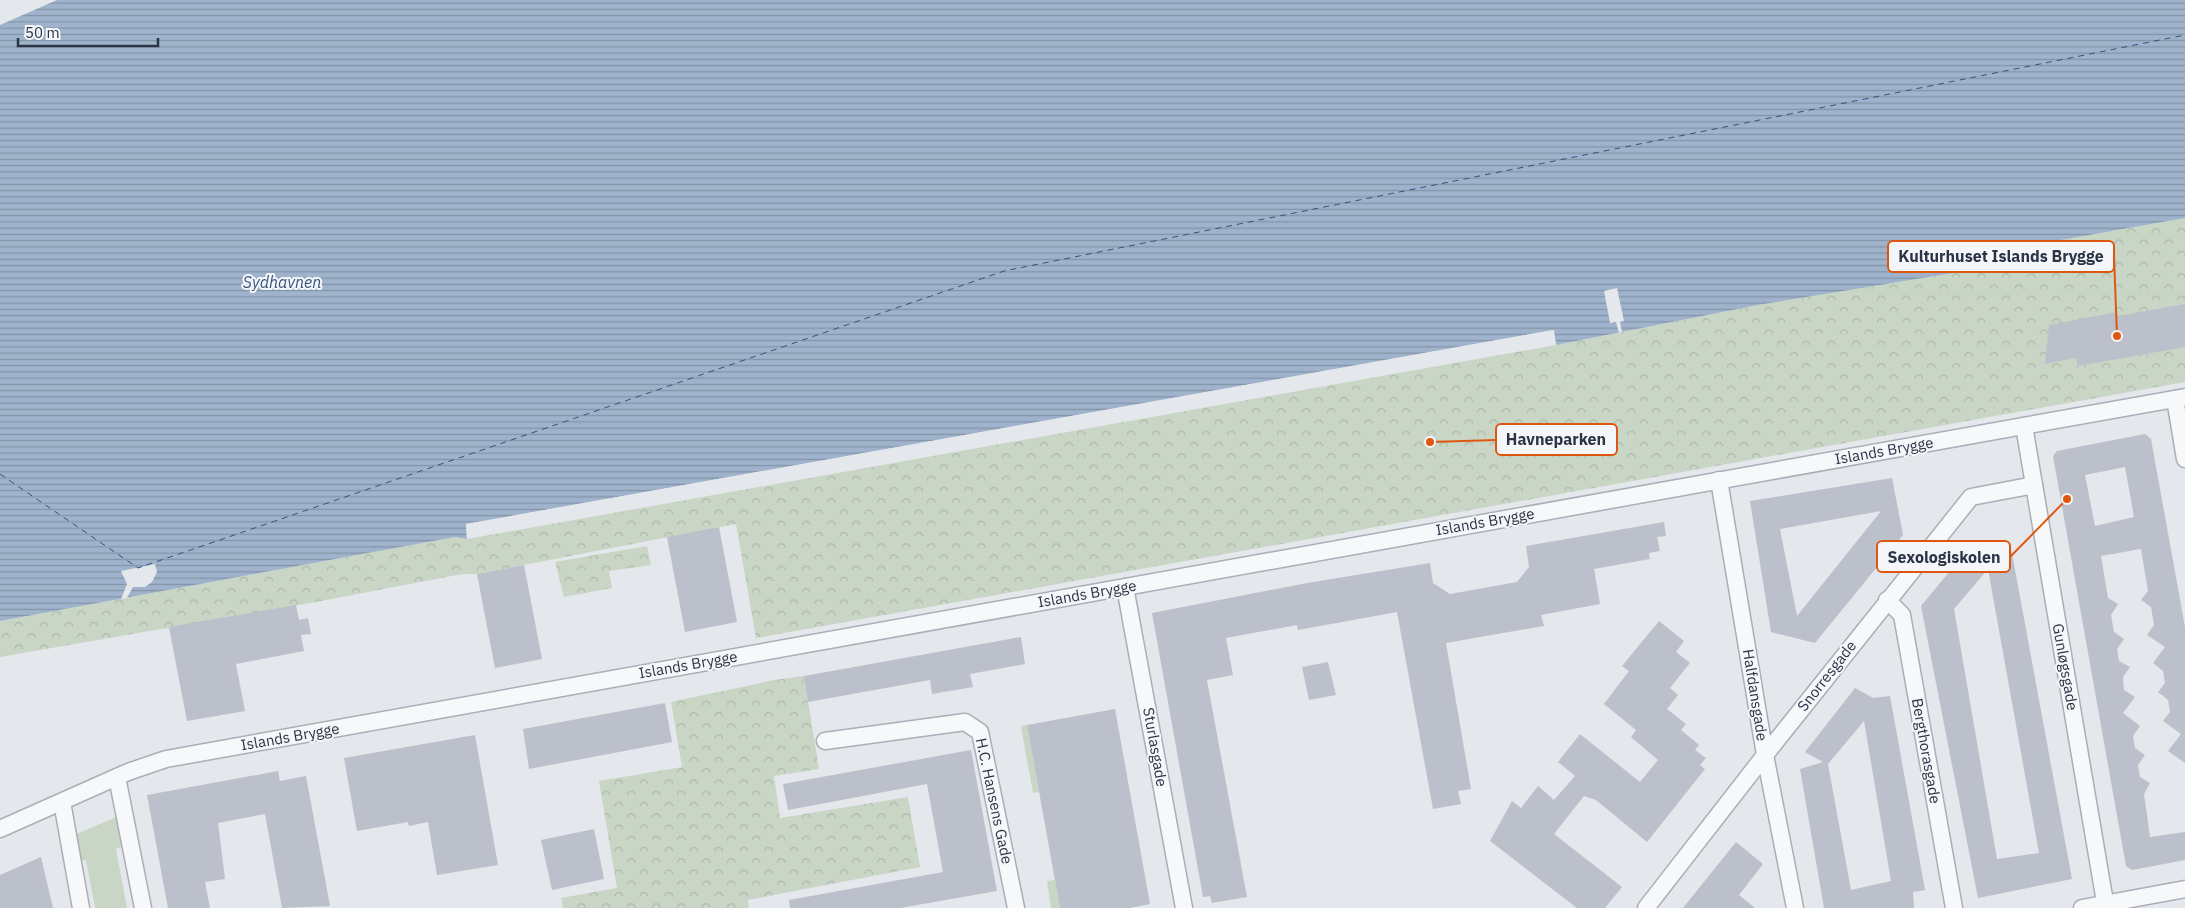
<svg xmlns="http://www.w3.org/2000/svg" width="2185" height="908" font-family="'IBM Plex Sans',sans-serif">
<defs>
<pattern id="forest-crowns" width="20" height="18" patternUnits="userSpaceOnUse" patternTransform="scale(1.25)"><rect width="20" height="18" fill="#c9d6c5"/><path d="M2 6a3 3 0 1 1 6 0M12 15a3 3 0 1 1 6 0" fill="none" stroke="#adb8ab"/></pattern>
<pattern id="water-rules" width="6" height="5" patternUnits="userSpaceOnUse" patternTransform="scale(1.25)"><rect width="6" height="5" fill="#9fb4cc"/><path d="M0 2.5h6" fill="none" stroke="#8293a7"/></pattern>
</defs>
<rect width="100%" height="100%" fill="#e4e7ec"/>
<g fill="#c9d6c5">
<path d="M 1027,725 L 1039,792 L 1033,793 L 1021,726 Z"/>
<path d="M 116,817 L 121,847 L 116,849 L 127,908 L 95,908 L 86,860 L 80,861 L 77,834 Z"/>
<path d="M 1055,880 L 1060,908 L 1051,908 L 1047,881 Z"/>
</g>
<g fill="url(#forest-crowns)">
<path d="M 2185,218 L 2185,382 L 756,638 L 736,524 L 477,574 L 462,574 L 316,602 L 0,657 L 0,621 L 455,537 L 467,539 L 1556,345 L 1758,305 L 2045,258 L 2050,242 Z"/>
<path d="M 647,546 L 651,565 L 609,571 L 612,588 L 564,597 L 555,562 Z"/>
<path d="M 804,676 L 819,769 L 774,776 L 780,818 L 908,797 L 920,867 L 748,900 L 749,908 L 563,908 L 561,898 L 617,888 L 599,781 L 682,767 L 671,702 L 774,680 Z"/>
</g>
<path fill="url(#water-rules)" d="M 57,0 L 2185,0 L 2185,218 L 2050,242 L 2045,258 L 1758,305 L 1556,345 L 1553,330 L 466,524 L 467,539 L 455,537 L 0,621 L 0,25 Z"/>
<g fill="#e4e7ec">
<path d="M 1617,288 L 1624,321 L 1620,322 L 1622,332 L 1619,333 L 1616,322 L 1610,323 L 1604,291 Z"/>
<path d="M 1554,330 L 1556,345 L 1554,345 L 1552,332 L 468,526 L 470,538 L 467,539 L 466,524 Z"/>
<path d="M 155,564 L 157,572 L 152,582 L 145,587 L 133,587 L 127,598 L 121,599 L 127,584 L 121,571 Z"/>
</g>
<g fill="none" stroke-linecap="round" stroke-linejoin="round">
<path stroke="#34527a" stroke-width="1" stroke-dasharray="6 5" stroke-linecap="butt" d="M 0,474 L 138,568 L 1004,271 L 2185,35"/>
</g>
<g fill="#bbc0ca" fill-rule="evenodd">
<path d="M 2185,304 L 2185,347 L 2078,366 L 2076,358 L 2045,364 L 2049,325 L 2117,312 L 2118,316 Z"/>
<path d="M 2145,434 L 2151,439 L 2185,627 L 2185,763 L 2168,751 L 2181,734 L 2163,721 L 2170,712 L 2168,700 L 2158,692 L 2165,683 L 2163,671 L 2153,663 L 2165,647 L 2147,635 L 2154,625 L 2151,607 L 2141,600 L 2148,591 L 2141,549 L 2101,556 L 2108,598 L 2118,604 L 2111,615 L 2114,632 L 2124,639 L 2117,649 L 2119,661 L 2130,667 L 2123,677 L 2124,690 L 2135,697 L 2123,713 L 2140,726 L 2133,736 L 2135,748 L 2145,755 L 2138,765 L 2140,777 L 2150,783 L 2144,794 L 2150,837 L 2185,832 L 2185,860 L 2132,870 L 2126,866 L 2053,456 L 2057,451 ZM 2125,467 L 2134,517 L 2095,526 L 2085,475 Z"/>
<path d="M 1892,478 L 1903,535 L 1815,643 L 1771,632 L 1750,501 ZM 1881,511 L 1797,616 L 1780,529 Z"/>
<path d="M 1664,522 L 1666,536 L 1657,537 L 1660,551 L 1649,553 L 1650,559 L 1594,569 L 1600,604 L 1541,615 L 1544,626 L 1446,643 L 1471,789 L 1458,791 L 1461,804 L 1433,809 L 1397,612 L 1298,630 L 1297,625 L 1226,638 L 1233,675 L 1207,680 L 1247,897 L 1212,903 L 1210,896 L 1203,897 L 1152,613 L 1307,583 L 1430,563 L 1433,583 L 1450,594 L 1517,582 L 1529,567 L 1526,546 Z"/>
<path d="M 719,527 L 737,622 L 685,632 L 667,537 Z"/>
<path d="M 2011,548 L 2072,879 L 1978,898 L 1921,606 L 1964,554 ZM 1988,569 L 2039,853 L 1997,859 L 1954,609 Z"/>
<path d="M 524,565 L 542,659 L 495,668 L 477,574 Z"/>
<path d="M 296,605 L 299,620 L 308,618 L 311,634 L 301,635 L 304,651 L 236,664 L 245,711 L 187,721 L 169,627 Z"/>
<path d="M 1659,621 L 1684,641 L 1676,652 L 1690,663 L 1670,688 L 1678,695 L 1667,709 L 1686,724 L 1681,730 L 1699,745 L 1695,750 L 1706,758 L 1700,765 L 1705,769 L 1647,842 L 1596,800 L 1584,796 L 1554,834 L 1622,887 L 1605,908 L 1577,908 L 1490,841 L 1512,801 L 1521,808 L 1538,786 L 1554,800 L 1575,776 L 1558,762 L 1580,734 L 1640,782 L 1658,760 L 1631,737 L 1636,730 L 1604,704 L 1629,671 L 1622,666 Z"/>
<path d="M 1021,637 L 1025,664 L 970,674 L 973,687 L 932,694 L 930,680 L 808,702 L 804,676 Z"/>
<path d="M 1328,662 L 1336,695 L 1309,700 L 1302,667 Z"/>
<path d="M 1855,688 L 1873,698 L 1890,696 L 1925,890 L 1913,892 L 1914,908 L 1824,908 L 1800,769 L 1823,762 L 1805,752 ZM 1864,721 L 1891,881 L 1851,890 L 1828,764 Z"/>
<path d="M 665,703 L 672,742 L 529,769 L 523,729 Z"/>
<path d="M 1115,709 L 1150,904 L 1130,908 L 1060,908 L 1027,725 Z"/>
<path d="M 475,735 L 498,865 L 437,875 L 428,822 L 409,826 L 408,822 L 357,831 L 344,758 Z"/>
<path d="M 971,750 L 997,891 L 900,908 L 790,908 L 789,900 L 943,872 L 927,784 L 788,810 L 783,784 Z"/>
<path d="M 278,771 L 280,781 L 306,776 L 330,906 L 282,908 L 265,814 L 218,823 L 225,879 L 205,882 L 210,908 L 168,908 L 147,795 Z"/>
<path d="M 594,829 L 604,879 L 552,890 L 541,840 Z"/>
<path d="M 1736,842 L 1763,864 L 1739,895 L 1755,908 L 1683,908 Z"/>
<path d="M 41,857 L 53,908 L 0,908 L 0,875 Z"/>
</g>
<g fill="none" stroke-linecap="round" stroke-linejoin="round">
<defs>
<g id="minor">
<path d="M 2175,399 L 2185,459"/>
<path d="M 2024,426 L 2106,908"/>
<path d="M 1719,480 L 1765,755 L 1795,908"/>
<path d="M 1125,587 L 1184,908"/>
<path d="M 1887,600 L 1902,615 L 1954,908"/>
<path d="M 825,741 L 965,722 L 980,732 L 1016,908"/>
<path d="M 117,777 L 143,908"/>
<path d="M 62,802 L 81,908"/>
<path d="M 0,829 L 128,772 L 166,759 L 2185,397"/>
<path d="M 1646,908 L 1765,755 L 1971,497 L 2034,485"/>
<path d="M 2082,908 L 2185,889"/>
</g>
</defs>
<use href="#minor" stroke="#a9aeb7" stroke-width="19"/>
<use href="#minor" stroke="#f7f8fa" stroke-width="16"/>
</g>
<g text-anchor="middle" stroke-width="4" stroke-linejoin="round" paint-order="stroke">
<g font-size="15" fill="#2b3445" stroke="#f4f6f9">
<text transform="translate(1884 451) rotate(-10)" y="5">Islands Brygge</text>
<text transform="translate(1485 522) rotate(-10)" y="5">Islands Brygge</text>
<text transform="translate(1087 594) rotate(-10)" y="5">Islands Brygge</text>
<text transform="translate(688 665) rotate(-10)" y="5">Islands Brygge</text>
<text transform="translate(2065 667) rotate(80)" y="5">Gunløgsgade</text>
<text transform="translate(1827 676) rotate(-52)" y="5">Snorresgade</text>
<text transform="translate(1755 695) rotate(81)" y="5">Halfdansgade</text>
<text transform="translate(290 737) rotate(-10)" y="5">Islands Brygge</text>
<text transform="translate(1155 747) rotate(80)" y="5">Sturlasgade</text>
<text transform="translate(1926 751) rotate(80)" y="5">Bergthorasgade</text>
<text transform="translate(994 801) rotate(78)" y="5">H.C. Hansens Gade</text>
</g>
<g font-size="16" font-style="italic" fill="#34527a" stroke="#f4f6f9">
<text x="282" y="288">Sydhavnen</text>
</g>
</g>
<path fill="none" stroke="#df570f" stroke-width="2" d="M2117 336L2114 256M1430 442L1496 440M2067 499L2010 557"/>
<g fill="#df570f" stroke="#f4f6f9" stroke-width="2">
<circle cx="2117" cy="336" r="5"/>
<circle cx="1430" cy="442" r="5"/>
<circle cx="2067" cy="499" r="5"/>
</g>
<g fill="#f4f6f9" stroke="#df570f" stroke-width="2">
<rect x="1888" y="241" width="226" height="31" rx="5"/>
<rect x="1496" y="424" width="121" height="31" rx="5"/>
<rect x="1877" y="541" width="133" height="31" rx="5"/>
</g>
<g font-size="16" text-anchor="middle" font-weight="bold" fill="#2b3445">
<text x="2001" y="262">Kulturhuset Islands Brygge</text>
<text x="1556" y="445">Havneparken</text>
<text x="1944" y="563">Sexologiskolen</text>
</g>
<path d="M18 38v8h140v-8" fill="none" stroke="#2b3445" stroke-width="2.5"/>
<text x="25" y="38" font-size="15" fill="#2b3445" stroke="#f4f6f9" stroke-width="4" paint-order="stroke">50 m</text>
</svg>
